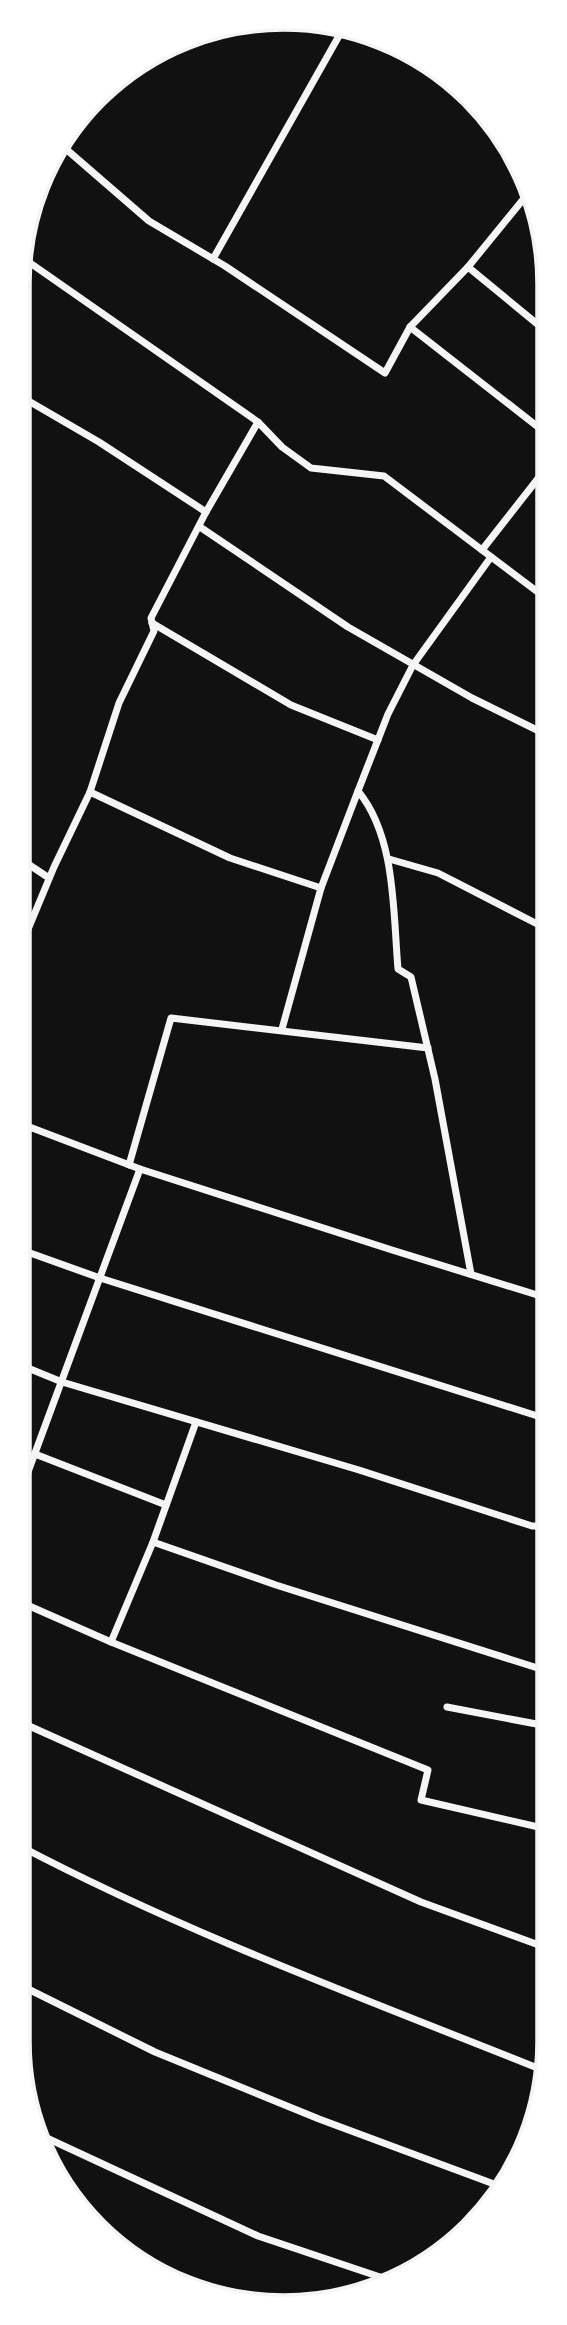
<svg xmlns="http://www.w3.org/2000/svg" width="567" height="2325" font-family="'Space Grotesk',sans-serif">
<rect width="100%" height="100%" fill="#111"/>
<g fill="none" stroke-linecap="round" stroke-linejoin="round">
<g stroke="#f5f5f5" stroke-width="7">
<path d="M 59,143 L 149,221 L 225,266 L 385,373 L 410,327 L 547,434"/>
<path d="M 20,256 L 258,422"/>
<path d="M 213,259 L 344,27"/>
<path d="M 468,267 L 547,332"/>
<path d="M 410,327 L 468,267 L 530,191"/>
<path d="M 20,396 L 99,442 L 206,512"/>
<path d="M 200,527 L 348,627 L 472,698 L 547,735"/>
<path d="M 482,550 L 547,467"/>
<path d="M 152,623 L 291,705 L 378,740"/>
<path d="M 90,792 L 230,858 L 321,888"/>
<path d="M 19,858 L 49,878"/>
<path d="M 389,859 L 438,873 L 547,929"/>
<path d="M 19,951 L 54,867 L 90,792 L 119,703 L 154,631 L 151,618 L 206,512 L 258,422 L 282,447 L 311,468 L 384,476 L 547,599"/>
<path d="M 282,1029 L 321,888 L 358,791"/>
<path d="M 19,1123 L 140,1169 L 392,1250 L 547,1298"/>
<path d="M 129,1165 L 171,1018 L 428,1048"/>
<path d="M 19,1249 L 100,1278 L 547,1419"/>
<path d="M 471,1274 L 435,1079 L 411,977 L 398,969 C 393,912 396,837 358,791 L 388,714 L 413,665 L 491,557"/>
<path d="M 18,1364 L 62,1382 L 359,1470 L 532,1526 L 547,1526"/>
<path d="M 35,1454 L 166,1505"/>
<path d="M 18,1499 L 140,1169"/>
<path d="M 547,1502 C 542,1435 538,1383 547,1316"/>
<path d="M 153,1542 L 276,1585 L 547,1671"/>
<path d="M 18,1601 L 111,1642 L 428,1770 L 421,1800 L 547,1829"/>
<path d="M 111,1642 L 153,1542 L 196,1422"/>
<path d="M 447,1707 L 547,1726"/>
<path d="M 18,1721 L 421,1902 L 547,1948"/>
<path d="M 18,1845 C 187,1934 368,2000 545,2071"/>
<path d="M 542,1947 L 547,1924"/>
<path d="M 18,1984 L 155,2052 L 319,2119 L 502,2187"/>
<path d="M 544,2086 L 547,2050"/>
<path d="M 36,2133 L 258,2236 L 392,2281"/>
</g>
</g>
<path d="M0 0H567V2325H0ZM283 30H284A253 253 0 0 1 537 283V2042A253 253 0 0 1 284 2295H283A253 253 0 0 1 30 2042V283A253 253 0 0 1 283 30Z" fill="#fff" fill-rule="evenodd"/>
<path fill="none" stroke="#f5f5f5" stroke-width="3.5" d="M283 30H284A253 253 0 0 1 537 283V2042A253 253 0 0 1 284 2295H283A253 253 0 0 1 30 2042V283A253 253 0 0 1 283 30Z"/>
</svg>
